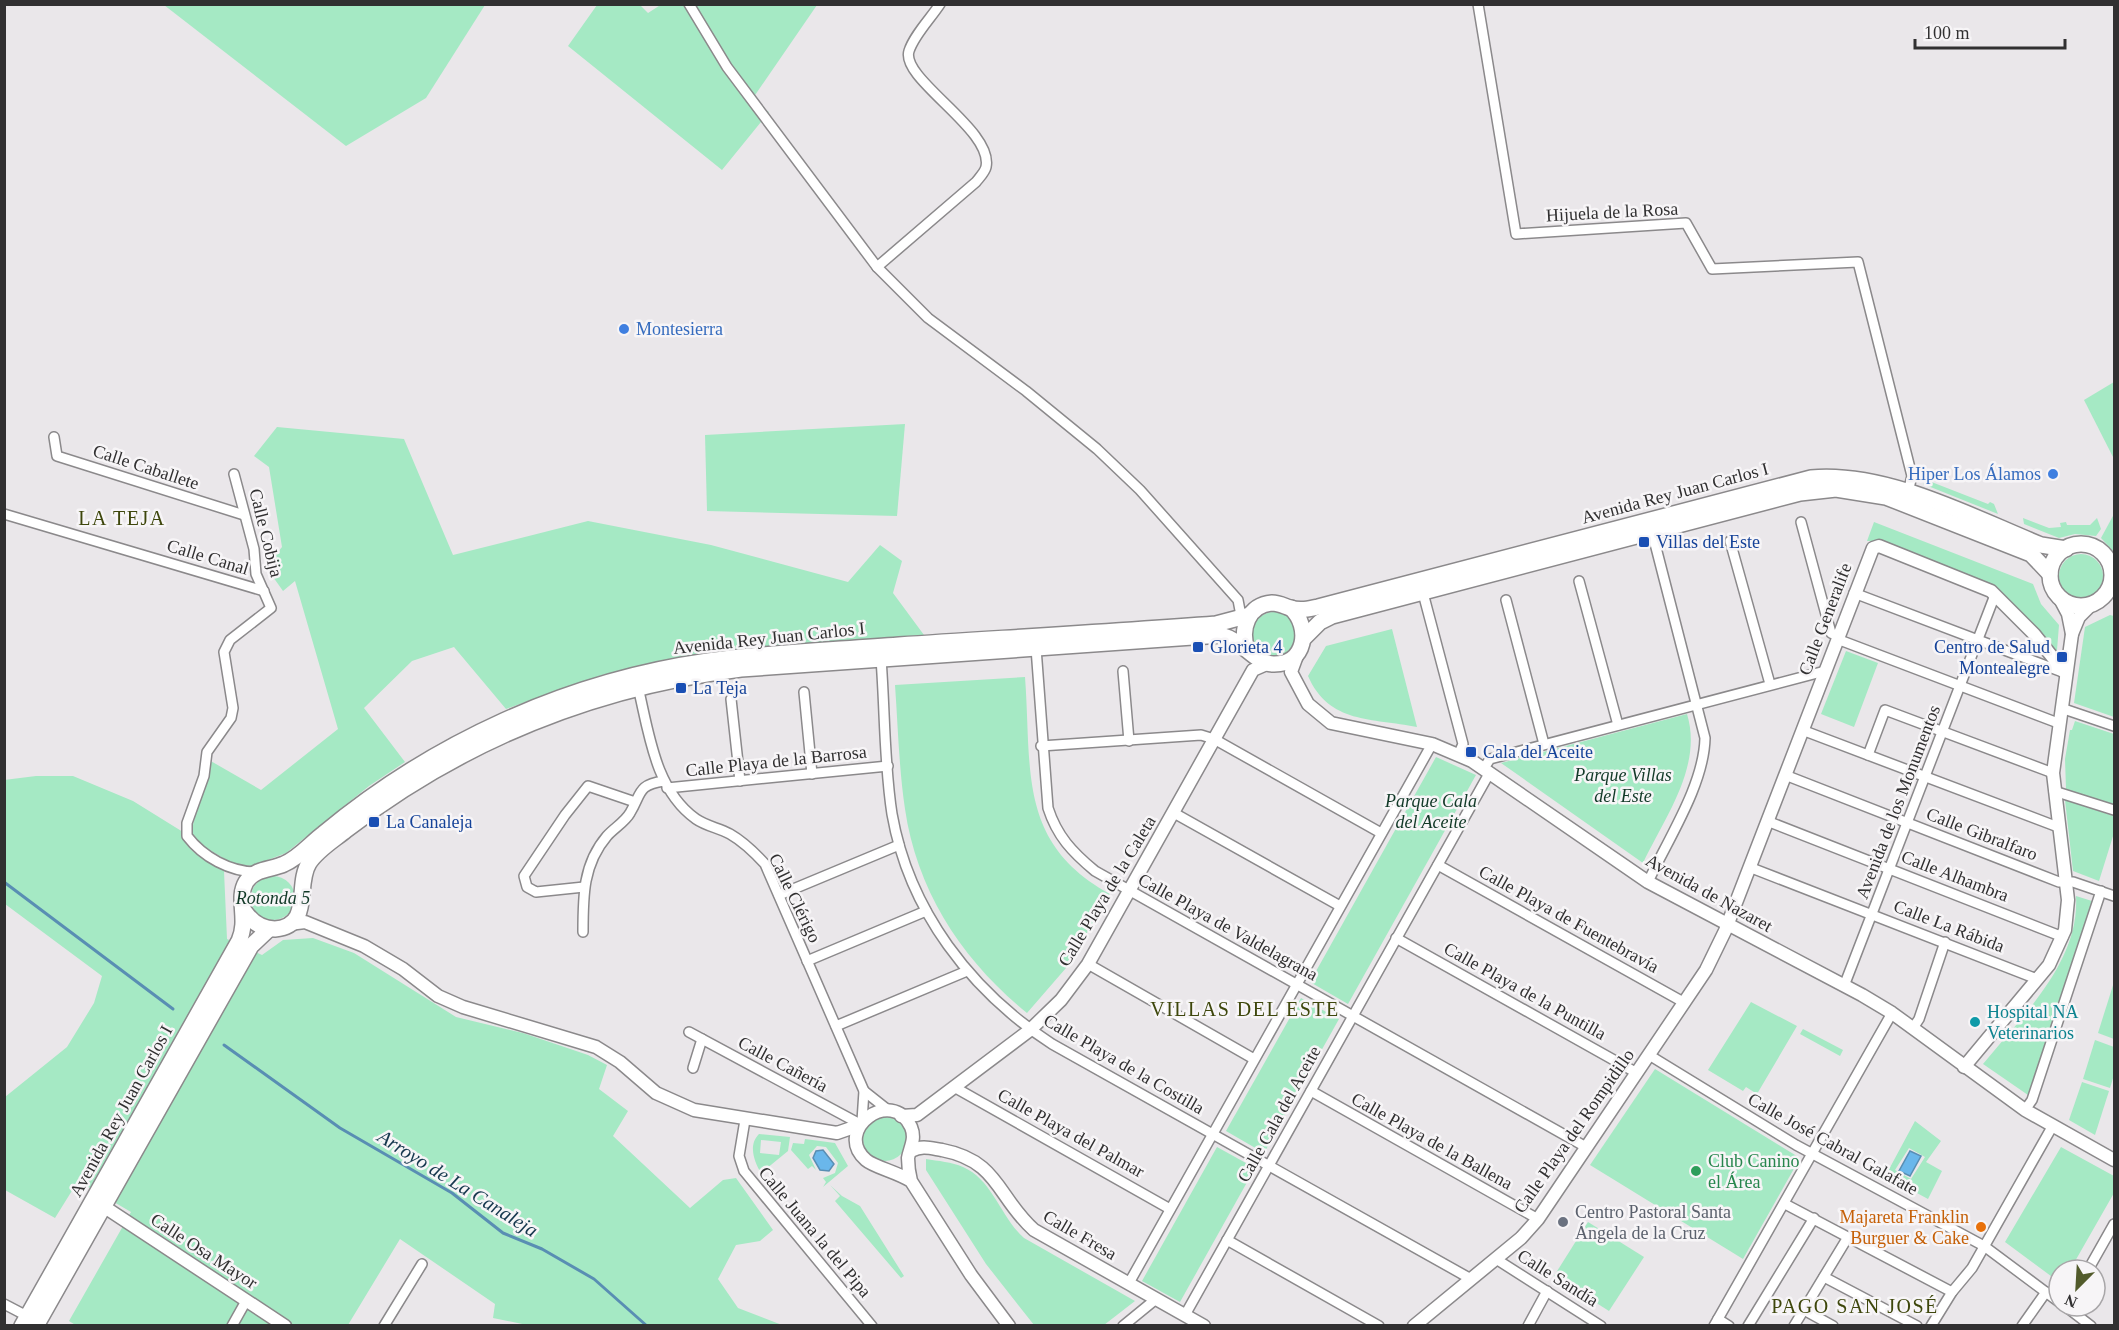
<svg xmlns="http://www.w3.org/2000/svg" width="2119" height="1330" font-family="Georgia,serif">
<rect width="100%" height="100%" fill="#eae7ea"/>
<g fill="#a5e9c4" fill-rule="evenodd">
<path d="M 662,4 L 817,5 L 751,101 L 769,112 L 722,170 L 568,46 L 597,5 L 640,5 L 648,13 Z"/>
<path d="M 164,5 L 485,5 L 426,98 L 346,146 Z"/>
<path d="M 2114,382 L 2114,459 L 2084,400 Z"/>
<path d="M 905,424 L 897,516 L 707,511 L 705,435 Z"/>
<path d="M 277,427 L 404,439 L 453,555 L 588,521 L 711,545 L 848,582 L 880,545 L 902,561 L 893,593 L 924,635 L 709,652 L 602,675 L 506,709 L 454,647 L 412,661 L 364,708 L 405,762 L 369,786 L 286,853 L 252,866 L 235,865 L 196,842 L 191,833 L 209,760 L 261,790 L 338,729 L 295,581 L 283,591 L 266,567 L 282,547 L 269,467 L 254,456 Z"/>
<path d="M 1929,481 L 1988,504 L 1990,502 L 1994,504 L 1998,514 L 1923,484 Z"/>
<path d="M 2114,514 L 2114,552 L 2101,538 Z"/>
<path d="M 2023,518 L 2049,528 L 2061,527 L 2060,523 L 2066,522 L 2067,525 L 2090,525 L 2097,518 L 2101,529 L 2096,536 L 2075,534 L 2059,538 L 2024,524 Z"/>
<path d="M 1874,522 L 2033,584 L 2041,604 L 2059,625 L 2057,650 L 2055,652 L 1997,591 L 1878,541 L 1867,541 Z"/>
<circle cx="2081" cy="576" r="22"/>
<circle cx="1274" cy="634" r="22"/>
<path d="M 2110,615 L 2114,616 L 2114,717 L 2074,703 L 2085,627 Z"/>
<path d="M 1392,629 L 1417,727 C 1372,718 1329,724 1308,676 L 1326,646 Z"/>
<path d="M 1846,651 L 1878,663 L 1854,727 L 1821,714 Z"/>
<path d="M 1025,677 C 1032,769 1017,843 1110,894 L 1066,968 L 1027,1013 C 963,961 917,892 905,809 C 899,769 898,727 895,685 Z"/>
<path d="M 1687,714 C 1703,766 1665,817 1643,863 L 1501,763 Z"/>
<path d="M 2075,721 L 2114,734 L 2114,805 L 2066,789 L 2065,759 L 2070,730 L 2072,730 Z"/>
<path d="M 1436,757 L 1476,775 L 1348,1004 L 1310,982 Z"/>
<path d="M 36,776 L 73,776 L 133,801 L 183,832 C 181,850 210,862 224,871 L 227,939 L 262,955 L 283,940 L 313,938 L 354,953 L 456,1017 L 523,1033 L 588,1055 L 607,1065 L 599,1089 L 628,1111 L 613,1136 L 690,1208 L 723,1180 L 736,1178 L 773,1230 L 760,1241 L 736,1245 L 718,1279 L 738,1308 L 782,1325 L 532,1326 L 493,1318 L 495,1304 L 400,1239 L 348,1325 L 77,1326 L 69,1321 L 131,1212 L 78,1181 L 55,1218 L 5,1190 L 5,1097 L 67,1047 L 94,1003 L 102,976 L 5,904 L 4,780 Z"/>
<path d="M 2065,800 L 2114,816 L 2114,833 L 2099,881 L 2073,871 Z"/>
<circle cx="273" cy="898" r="22"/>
<path d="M 2076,896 L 2092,901 L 2028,1095 L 1983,1064 C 2022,1016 2080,962 2076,896 Z"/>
<path d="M 2114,982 L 2114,1039 L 2098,1033 Z"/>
<path d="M 1301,998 L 1339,1019 L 1264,1153 L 1226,1131 Z"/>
<path d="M 1751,1002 L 1797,1026 L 1757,1094 L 1746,1087 L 1743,1091 L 1708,1070 Z"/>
<path d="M 1803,1029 L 1843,1050 L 1840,1056 L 1800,1034 Z"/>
<path d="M 2095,1040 L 2114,1047 L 2114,1075 L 2110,1088 L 2083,1079 Z"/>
<path d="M 1655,1069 L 1800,1158 L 1743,1259 L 1590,1165 Z"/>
<path d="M 2082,1082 L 2109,1091 L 2095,1135 L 2069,1120 Z"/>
<circle cx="885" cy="1139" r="22"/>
<path d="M 1915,1121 L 1941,1141 L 1926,1162 L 1942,1171 L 1928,1199 L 1915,1192 L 1913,1194 L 1895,1184 L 1900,1186 L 1902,1182 L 1887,1173 ZM 1909,1148 L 1925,1157 L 1911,1179 L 1895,1170 Z"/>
<path d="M 759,1134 L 790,1137 L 788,1151 L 761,1173 C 754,1161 748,1145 759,1134 ZM 761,1140 L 781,1142 L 779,1155 L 760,1153 Z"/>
<path d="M 805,1139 L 835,1143 L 848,1166 L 823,1187 L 826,1182 L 823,1178 L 835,1173 L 838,1163 L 826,1147 L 817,1146 L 809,1155 L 816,1170 L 812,1166 L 808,1169 L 791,1150 L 793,1143 L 804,1144 Z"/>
<path d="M 1217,1147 L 1255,1168 L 1180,1302 L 1142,1281 Z"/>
<path d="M 2061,1147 L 2114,1176 L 2114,1193 L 2070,1270 L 2059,1270 L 2059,1282 L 2005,1242 Z"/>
<path d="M 926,1159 C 938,1161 952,1162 963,1167 C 993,1180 1001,1218 1024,1238 L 1135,1301 L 1104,1325 L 1034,1325 L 986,1264 L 926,1170 Z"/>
<path d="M 830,1185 L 842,1196 L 860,1206 L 904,1276 L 901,1278 L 835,1201 L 840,1196 Z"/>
<path d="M 1588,1222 L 1644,1257 L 1609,1311 L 1554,1276 Z"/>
</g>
<g fill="#6ab7eb" stroke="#598eb3" stroke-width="1.5">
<path d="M 823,1150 L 834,1164 L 829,1171 L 820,1170 L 813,1158 L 816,1151 Z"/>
<path d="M 1910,1151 L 1921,1156 L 1910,1176 L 1899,1171 Z"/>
</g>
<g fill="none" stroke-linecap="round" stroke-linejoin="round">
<g stroke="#598eb3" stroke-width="3">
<path d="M 4,882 L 173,1009"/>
<path d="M 224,1045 L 340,1128 L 452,1193 L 503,1233 L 542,1249 L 594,1279 L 647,1326"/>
</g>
<defs>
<g id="minor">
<path d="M 689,4 L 727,67 L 877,267 L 928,318 L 1026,391 L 1097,449 L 1140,490 L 1238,600 L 1242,621"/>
<path d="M 1478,4 L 1516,234 L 1686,223 L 1712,269 L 1858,262 L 1912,476 L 1908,492"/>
<path d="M 877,267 L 976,182 C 979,178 985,172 986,167 C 994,130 900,79 909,51 C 914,35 931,18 940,4"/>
<path d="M 54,437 L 57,456 L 244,515"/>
<path d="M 234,474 L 254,549 L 256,574 L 271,608 L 230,640 L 224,652 L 233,708 L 231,718 L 207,752 L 204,776 L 187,823 L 187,836 C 203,857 230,872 257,872"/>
<path d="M 4,514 L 264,591"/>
<path d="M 1801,522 L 1831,633 L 1838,636"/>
<path d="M 1730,541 L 1770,684"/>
<path d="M 1579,581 L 1618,725"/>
<path d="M 1423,593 L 1463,744 L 1458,755"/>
<path d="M 1854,593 L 2065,673"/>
<path d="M 1506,600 L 1544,744"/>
<path d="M 1837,639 L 2058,723"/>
<path d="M 1036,648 L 1048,808 C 1057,836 1072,852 1095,871 L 1586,1147"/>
<path d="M 881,659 C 885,710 884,763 892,814 C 909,911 971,991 1052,1044 L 1471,1279"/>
<path d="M 1123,671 L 1129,741"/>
<path d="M 638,687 C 649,733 655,790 696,819 C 706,826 719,828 730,834 C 744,842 754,852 765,864 L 864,1091 L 862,1121"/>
<path d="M 804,692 L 812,774"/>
<path d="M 731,699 L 740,781"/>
<path d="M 2061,708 L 2114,726"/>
<path d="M 1802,730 L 2058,827"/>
<path d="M 1041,746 L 1201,735 L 1214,739 L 1381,833"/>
<path d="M 1868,755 L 1885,710 L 2053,773"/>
<path d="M 1484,768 L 1490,759 L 1825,671"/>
<path d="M 1785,775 L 2059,882 L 2073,882 L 2114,896"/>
<path d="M 667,788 L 888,766"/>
<path d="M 2054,791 L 2114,810"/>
<path d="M 1174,813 L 1340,906"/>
<path d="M 1767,821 L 2063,937"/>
<path d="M 1438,865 L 1685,1003"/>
<path d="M 1749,867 L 2037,979"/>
<path d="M 1648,882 C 1668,839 1704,785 1705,738 L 1652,532"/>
<path d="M 584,887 L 536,892 L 527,887 L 524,876 L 565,815 L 588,786 L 635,802"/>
<path d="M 779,895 L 899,845"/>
<path d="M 583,932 C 583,896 583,864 607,836 C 614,828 625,822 630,813 C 642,793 637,785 664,781"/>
<path d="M 1396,938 L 1637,1073"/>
<path d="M 807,961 L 926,911"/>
<path d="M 1088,964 L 1254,1059"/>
<path d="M 1844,986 L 1995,595"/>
<path d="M 836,1026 L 967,971"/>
<path d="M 1913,1028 L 1919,1019 L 1945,942"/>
<path d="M 689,1032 L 860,1124"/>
<path d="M 1649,1055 L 1796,1145 L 1984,1246 L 2059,1302"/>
<path d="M 693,1068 L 702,1039"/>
<path d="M 954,1087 L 1170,1209"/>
<path d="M 864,1091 L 888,1110"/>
<path d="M 1311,1091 L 1538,1219"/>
<path d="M 2025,1110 L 2032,1100 L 2101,891"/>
<path d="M 745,1120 L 739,1156 L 744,1171 L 872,1326"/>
<path d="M 1785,1204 L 1952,1292"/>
<path d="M 1227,1240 L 1379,1326"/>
<path d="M 1496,1259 L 1601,1326"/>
<path d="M 2088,1270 L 2114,1224"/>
<path d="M 1824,1277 L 1917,1326"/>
<path d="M 1129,1283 L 1432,744"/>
<path d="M 4,1304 L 27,1316"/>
<path d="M 2065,1306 L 2091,1326"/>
<path d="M 1804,1310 L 1833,1326"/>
<path d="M 1185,1315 L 1490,772"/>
<path d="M 1718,1319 L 1729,1326"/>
<path d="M 232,1326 L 246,1301"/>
<path d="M 384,1326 L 422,1264"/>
<path d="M 1123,1326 L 1156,1299"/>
<path d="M 1528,1326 L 1547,1291"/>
<path d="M 1714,1326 L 1892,1013"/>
<path d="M 1748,1326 L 1814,1218"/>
<path d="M 1794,1326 L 1848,1237"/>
<path d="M 1931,1326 L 1952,1292 L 1972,1268 L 2052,1127"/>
<path d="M 2022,1326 L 2046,1292"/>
</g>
<g id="tertiary">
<path d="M 2072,634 L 2079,617 L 2092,604"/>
<path d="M 1298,653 L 1291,672 L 1308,704 L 1331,723 L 1432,744 L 1472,761 L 1648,882 L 1862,995 L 1892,1013 L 2025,1110 L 2114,1160"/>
<path d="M 289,924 L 305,922 L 364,946 L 403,969 L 438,996 L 463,1007 L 596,1047 L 620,1062 L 656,1093 L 694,1110 L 837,1133 L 860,1125"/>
<path d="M 1964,1067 L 2049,965 L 2065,930 L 2068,900 L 2053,773 L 2072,634 L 2068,614 L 2059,597"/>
<path d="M 901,1116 L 917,1115 L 1030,1030 L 1061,1000 L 1088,964 L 1253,670 L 1269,663"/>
<path d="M 911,1151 C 922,1145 930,1148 942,1150 C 999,1161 997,1197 1034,1230 L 1204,1326"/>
<path d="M 911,1181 C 897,1172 874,1167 866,1160 C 832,1130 892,1086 911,1127 C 916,1139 910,1147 908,1158 C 908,1166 909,1173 911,1181 L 971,1275 L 1009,1326"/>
<path d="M 103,1206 L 285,1326"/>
<path d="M 1414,1326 L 1521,1238 L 1538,1219 L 1706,970 L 1725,931 L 1873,548 L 1879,546 L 1991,591 L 2034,634 L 2066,674"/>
</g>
<g id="primary">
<circle cx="2081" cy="575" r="31"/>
<path d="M 1304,638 L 1320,622 L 1332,616 L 1800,493 L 1836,489 L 1886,497 L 2031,554 L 2050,574"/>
<path d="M 1247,649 C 1240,629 1248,605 1272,603 C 1279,603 1284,606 1290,608 C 1300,611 1309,609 1318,607 L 1811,478 C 1886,471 1972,517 2041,545 L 2066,549"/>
<path d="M 245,912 C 252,922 261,929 275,929 C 313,926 295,885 309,863 C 317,850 334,840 346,830 C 462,741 596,687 741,669 L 1221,635 C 1244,641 1254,663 1273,664 C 1306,665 1311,627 1291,608"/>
<path d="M 22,1326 L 239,941 C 249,919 236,899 246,882 C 255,868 271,870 284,864 C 299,858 311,843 323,834 C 432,743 567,681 708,661 C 771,652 836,650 899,645 C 1005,638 1111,632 1216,624 L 1250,615"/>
<path d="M 36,1326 L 251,946 L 269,929"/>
</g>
</defs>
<use href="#minor" stroke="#8b898b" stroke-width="12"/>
<use href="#tertiary" stroke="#8b898b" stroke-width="15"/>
<use href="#primary" stroke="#8b898b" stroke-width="18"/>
<use href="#minor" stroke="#fff" stroke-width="9"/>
<use href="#tertiary" stroke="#fff" stroke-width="12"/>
<use href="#primary" stroke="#fff" stroke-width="15"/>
</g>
<g fill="#3f7fe0" stroke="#f7f5f7" stroke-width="2">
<circle cx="624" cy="329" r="6"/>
<circle cx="2053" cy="474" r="6"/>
</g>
<g fill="#1a4fb4" stroke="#f7f5f7" stroke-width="2">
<rect x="1638" y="536" width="12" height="12" rx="3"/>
<rect x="1192" y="641" width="12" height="12" rx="3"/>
<rect x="2056" y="651" width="12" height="12" rx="3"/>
<rect x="675" y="682" width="12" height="12" rx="3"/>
<rect x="1465" y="746" width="12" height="12" rx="3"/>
<rect x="368" y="816" width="12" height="12" rx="3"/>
</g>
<circle fill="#0f9aa8" stroke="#f7f5f7" stroke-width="2" cx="1975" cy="1022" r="6"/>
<circle fill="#2e9e5b" stroke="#f7f5f7" stroke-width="2" cx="1696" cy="1171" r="6"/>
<circle fill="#6b7280" stroke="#f7f5f7" stroke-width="2" cx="1563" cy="1222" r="6"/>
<circle fill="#e8710a" stroke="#f7f5f7" stroke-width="2" cx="1981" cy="1227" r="6"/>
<g text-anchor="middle" stroke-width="5" stroke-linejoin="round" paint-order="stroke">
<g font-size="18" fill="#313031" stroke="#f7f5f7">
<text transform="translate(1612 212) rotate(-3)" y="6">Hijuela de la Rosa</text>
<text transform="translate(146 467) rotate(18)" y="6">Calle Caballete</text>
<text transform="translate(1675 493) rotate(-15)" y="6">Avenida Rey Juan Carlos I</text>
<text transform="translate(266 533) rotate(76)" y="6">Calle Cobija</text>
<text transform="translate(208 557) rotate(17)" y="6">Calle Canal</text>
<text transform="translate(1825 619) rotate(-69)" y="6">Calle Generalife</text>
<text transform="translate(769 638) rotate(-6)" y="6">Avenida Rey Juan Carlos I</text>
<text transform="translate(776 761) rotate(-6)" y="6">Calle Playa de la Barrosa</text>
<text transform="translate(1898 802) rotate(-69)" y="6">Avenida de los Monumentos</text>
<text transform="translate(1982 834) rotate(21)" y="6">Calle Gibralfaro</text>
<text transform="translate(1955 876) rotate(21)" y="6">Calle Alhambra</text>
<text transform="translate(1107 891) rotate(-59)" y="6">Calle Playa de la Caleta</text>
<text transform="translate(1709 893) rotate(29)" y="6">Avenida de Nazaret</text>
<text transform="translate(795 898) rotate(64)" y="6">Calle Clérigo</text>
<text transform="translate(1569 919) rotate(29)" y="6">Calle Playa de Fuentebravía</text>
<text transform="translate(1949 926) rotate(21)" y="6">Calle La Rábida</text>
<text transform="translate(1228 927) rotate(29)" y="6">Calle Playa de Valdelagrana</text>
<text transform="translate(1525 991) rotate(29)" y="6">Calle Playa de la Puntilla</text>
<text transform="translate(783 1064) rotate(28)" y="6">Calle Cañería</text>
<text transform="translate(1124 1064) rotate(30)" y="6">Calle Playa de la Costilla</text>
<text transform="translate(121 1111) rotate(-61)" y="6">Avenida Rey Juan Carlos I</text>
<text transform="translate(1279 1114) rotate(-61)" y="6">Calle Cala del Aceite</text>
<text transform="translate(1574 1131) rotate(-55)" y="6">Calle Playa del Rompidillo</text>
<text transform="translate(1071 1133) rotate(29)" y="6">Calle Playa del Palmar</text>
<text transform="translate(1432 1141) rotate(29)" y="6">Calle Playa de la Ballena</text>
<text transform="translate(1833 1144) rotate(29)" y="6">Calle José Cabral Galafate</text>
<text transform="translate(815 1232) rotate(50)" y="6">Calle Juana la del Pipa</text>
<text transform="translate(1080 1235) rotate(30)" y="6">Calle Fresa</text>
<text transform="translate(204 1251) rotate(33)" y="6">Calle Osa Mayor</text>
<text transform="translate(1558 1278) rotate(32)" y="6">Calle Sandía</text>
</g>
<g font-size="18" fill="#366cbe" stroke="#f7f5f7" text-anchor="start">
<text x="636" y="335">Montesierra</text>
<text x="2041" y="480" text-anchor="end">Hiper Los Álamos</text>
</g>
<g font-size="18" fill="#164399" stroke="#f7f5f7" text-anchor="start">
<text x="1656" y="548">Villas del Este</text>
<text x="1210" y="653">Glorieta 4</text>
<text x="2050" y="653" text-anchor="end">Centro de Salud<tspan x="2050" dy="21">Montealegre</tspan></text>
<text x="693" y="694">La Teja</text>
<text x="1483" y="758">Cala del Aceite</text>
<text x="386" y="828">La Canaleja</text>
</g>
<g font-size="18" font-style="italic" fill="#113927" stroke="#f7f5f7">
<text x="1623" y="781">Parque Villas<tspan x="1623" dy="21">del Este</tspan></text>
<text x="1431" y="807">Parque Cala<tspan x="1431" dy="21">del Aceite</tspan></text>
<text x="273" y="904">Rotonda 5</text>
</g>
<g font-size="18" fill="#0d838f" stroke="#f7f5f7" text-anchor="start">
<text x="1987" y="1018">Hospital NA<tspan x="1987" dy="21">Veterinarios</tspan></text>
</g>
<g font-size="18" fill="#27864d" stroke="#f7f5f7" text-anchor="start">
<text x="1708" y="1167">Club Canino<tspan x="1708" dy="21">el Área</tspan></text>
</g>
<g font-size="18" fill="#5b616d" stroke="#f7f5f7" text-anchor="start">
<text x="1575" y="1218">Centro Pastoral Santa<tspan x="1575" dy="21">Ángela de la Cruz</tspan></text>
</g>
<g font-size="18" fill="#c56008" stroke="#f7f5f7" text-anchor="end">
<text x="1969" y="1223">Majareta Franklin<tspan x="1969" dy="21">Burguer &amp; Cake</tspan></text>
</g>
<g font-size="20" letter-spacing="1.5" fill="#3e470c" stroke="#f7f5f7">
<text x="122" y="525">LA TEJA</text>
<text x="1245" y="1016">VILLAS DEL ESTE</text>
<text x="1855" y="1313">PAGO SAN JOSÉ</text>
</g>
<g font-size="20" font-style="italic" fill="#16384e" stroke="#f7f5f7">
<text transform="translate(458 1183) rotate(32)" y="7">Arroyo de La Canaleja</text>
</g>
</g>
<rect width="2119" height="1330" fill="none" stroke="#313031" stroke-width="12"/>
<g transform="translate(2077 1288) rotate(204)"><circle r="28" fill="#f7f5f7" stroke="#a8a6a8" stroke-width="1.5"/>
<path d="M0-4.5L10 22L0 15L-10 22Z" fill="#525b2b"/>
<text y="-9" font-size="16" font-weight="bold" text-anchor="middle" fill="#313031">N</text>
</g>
<path d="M1915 39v9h150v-9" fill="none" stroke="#313031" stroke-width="3"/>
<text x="1924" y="39" font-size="18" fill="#313031" stroke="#f7f5f7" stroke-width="4.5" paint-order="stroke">100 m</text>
</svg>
